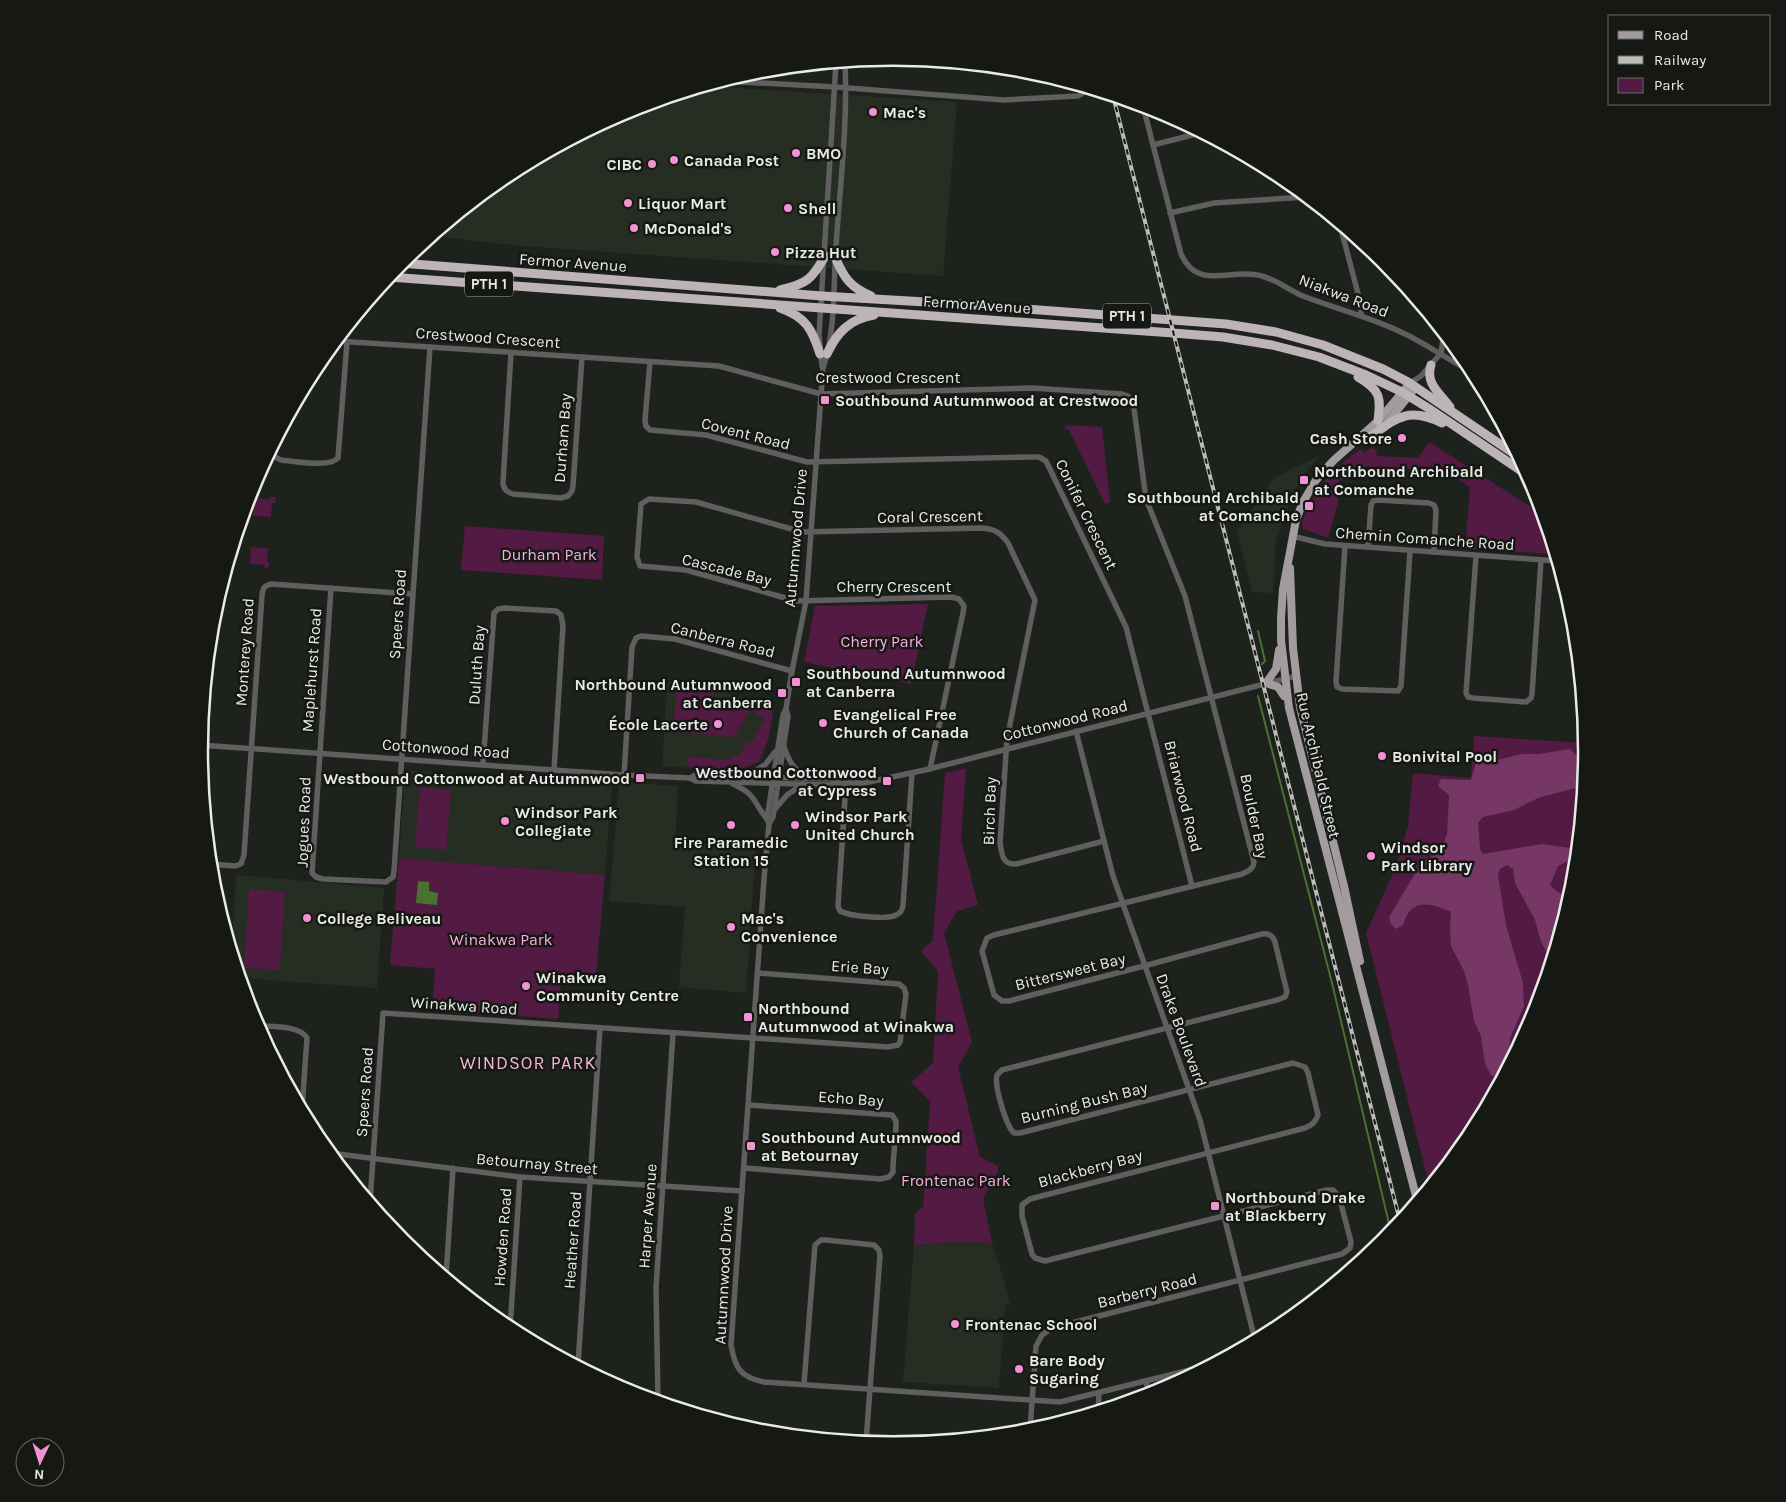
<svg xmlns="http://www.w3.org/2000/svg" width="1786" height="1502" font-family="Karla,sans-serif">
<rect width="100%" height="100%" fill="#1e221c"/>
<g fill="#262d23">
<path d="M 707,86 L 957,102 L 943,276 L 522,246 L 432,236 L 508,174 L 628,110 Z"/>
<path d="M 1319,456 L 1301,479 L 1291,498 L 1282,524 L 1276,541 L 1273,593 L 1252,592 L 1237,531 L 1275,477 Z"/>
<path d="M 673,680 L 681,680 L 775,706 L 768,740 L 759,762 L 735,771 L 662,766 L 667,686 L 669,682 Z"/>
<path d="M 405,770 L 612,784 L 605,875 L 399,858 Z"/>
<path d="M 619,782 L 678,786 L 675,842 L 756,847 L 746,993 L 679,987 L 685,907 L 609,901 Z"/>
<path d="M 236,875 L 384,888 L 377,988 L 241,978 L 232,948 Z"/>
<path d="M 956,1242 L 992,1243 L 1000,1267 L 1010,1304 L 1005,1305 L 999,1388 L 903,1382 L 914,1245 Z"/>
</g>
<g fill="#531a44">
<path d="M 1067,425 L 1102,427 L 1110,502 L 1105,504 L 1069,430 L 1064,429 Z"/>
<path d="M 1429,442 L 1542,514 L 1554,554 L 1465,549 L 1470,487 L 1446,471 L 1356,466 L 1339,482 L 1338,503 L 1328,537 L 1335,540 L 1303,529 C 1300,522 1304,517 1307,511 C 1318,485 1337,464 1361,449 L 1364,453 L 1373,447 L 1377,451 L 1376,456 L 1418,458 Z"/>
<path d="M 270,497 L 276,497 L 275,503 L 272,503 L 271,517 L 253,516 L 254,498 L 270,499 Z"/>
<path d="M 465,526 L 604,536 L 602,580 L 461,570 Z"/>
<path d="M 251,547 L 268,548 L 267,562 L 270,563 L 268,568 L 265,568 L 264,565 L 250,564 Z"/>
<path d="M 928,604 L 911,684 L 804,662 L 815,606 Z"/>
<path d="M 679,688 L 698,694 L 700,688 L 714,692 L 712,698 L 743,706 L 744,700 L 774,708 L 768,740 L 759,762 L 735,771 L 687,767 L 688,757 L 731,760 L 731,755 L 739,756 L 748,741 L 751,743 L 765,719 L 750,710 L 734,737 L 673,732 L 676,691 Z"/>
<path d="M 1474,736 L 1586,743 L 1586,751 L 1573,887 L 1534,1017 L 1469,1137 L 1429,1185 L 1366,933 L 1396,867 L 1408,826 L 1413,773 L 1471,778 Z"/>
<path d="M 966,768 L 961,839 L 978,905 L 957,911 L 944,933 L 972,1042 L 958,1067 L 980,1157 L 998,1166 L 998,1171 L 983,1199 L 992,1243 L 956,1242 L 914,1245 L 915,1214 L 923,1207 L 930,1101 L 911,1082 L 933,1063 L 938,971 L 921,951 L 933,940 L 945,773 Z"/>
<path d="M 420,787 L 451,790 L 446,850 L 415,847 Z"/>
<path d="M 399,858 L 605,875 L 596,975 L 591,976 L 569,974 L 561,982 L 558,1019 L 432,1009 L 435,969 L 390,965 Z"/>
<path d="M 249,889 L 285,892 L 280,970 L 244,968 Z"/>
</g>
<path fill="#763764" d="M 1570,749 L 1579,758 L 1586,757 L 1583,786 L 1538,798 L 1514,810 L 1483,817 L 1478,823 L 1480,849 L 1483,854 L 1542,844 L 1577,849 L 1576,857 L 1558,866 L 1550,885 L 1559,893 L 1570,895 L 1552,955 L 1549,956 L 1541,942 L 1535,920 L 1515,883 L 1513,869 L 1507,865 L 1500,869 L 1498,876 L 1506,925 L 1523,983 L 1524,1006 L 1510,1038 L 1510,1061 L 1500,1080 L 1491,1075 L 1485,1064 L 1481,1036 L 1474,1021 L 1468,985 L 1464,971 L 1451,946 L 1450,928 L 1451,912 C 1430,902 1410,898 1403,925 L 1396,929 L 1391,924 L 1389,917 L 1422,862 L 1437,853 L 1442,846 L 1447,835 L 1449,795 L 1438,786 L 1441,779 L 1471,780 L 1477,759 L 1493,761 L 1522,754 L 1539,754 Z"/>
<path fill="#48722f" d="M 418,881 L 429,882 L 429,891 L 438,893 L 437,905 L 416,903 Z"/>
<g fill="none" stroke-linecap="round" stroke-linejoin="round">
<g stroke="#48722f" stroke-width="2">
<path d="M 1258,631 L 1265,661 L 1262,664"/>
<path d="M 1258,696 L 1332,983 L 1391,1232"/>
</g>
<g stroke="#615e60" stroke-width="5.5">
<path d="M 723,81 L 835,87 L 1004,100 L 1078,96 L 1083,93 L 1086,88"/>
<path d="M 1143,106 L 1181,254 C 1198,292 1231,267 1262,276 C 1277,280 1289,290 1303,296 C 1336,309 1371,317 1403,333 C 1427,344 1449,361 1473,372"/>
<path d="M 1153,145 L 1200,133"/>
<path d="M 1170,213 L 1214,203 L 1306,197"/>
<path d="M 1340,225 L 1361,305 L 1361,315"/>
<path d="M 337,341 L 719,366 L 821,394 L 1032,388 L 1122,394 L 1128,396 L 1133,401 L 1146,499 L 1185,596 L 1254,862 C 1253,870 1248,871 1242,874 L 994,935 L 987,938 L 982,951 L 994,995 L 1002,1001 L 1009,1001 L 1144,966 L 1262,934 C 1269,933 1273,936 1275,942 L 1287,992 L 1285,997 L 1277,1000 L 1002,1070 L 997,1075 C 994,1085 1006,1126 1014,1133 L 1020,1133 L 1293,1063 L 1305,1067 L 1308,1073 L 1318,1115 C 1315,1123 1312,1125 1305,1128 L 1030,1199 L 1022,1205 L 1022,1216 L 1032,1254 L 1035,1258 L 1045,1261 L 1327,1190 L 1333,1190 L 1339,1196 L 1351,1242 L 1350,1248 L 1342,1254 L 1052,1328 L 1042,1335 L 1036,1346 L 1030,1430"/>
<path d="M 511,353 L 503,483 C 504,490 507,492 513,494 L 561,498 L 568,496 L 572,491 L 573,486 L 582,357"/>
<path d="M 1441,353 L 1443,340 L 1441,331"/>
<path d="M 650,362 L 645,420 L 646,426 L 650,430 L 706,435 L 807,462 L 1032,457 L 1039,457 L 1046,461 L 1126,627 L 1192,886"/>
<path d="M 822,366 L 819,335 L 836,63"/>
<path d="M 1410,383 L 1421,376 L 1441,353"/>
<path d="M 272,449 C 272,455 275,458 281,460 C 295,461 329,468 338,458 L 347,342"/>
<path d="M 1292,536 L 1325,544 L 1557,561"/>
<path d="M 1345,546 L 1336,682 L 1337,687 L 1342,689 L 1398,691 L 1401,686 L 1410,551"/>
<path d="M 1368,547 L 1371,505 L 1373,501 L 1378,500 L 1429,503 L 1434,505 L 1436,510 L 1434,552"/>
<path d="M 1476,556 L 1466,693 L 1468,697 L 1473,698 L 1526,702 L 1531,698 L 1532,694 L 1541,560"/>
<path d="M 331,588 L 312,873 L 316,877 L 323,879 L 386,882 L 393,877 L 394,871 L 430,347"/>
<path d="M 786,709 L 788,716 L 773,817 L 769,824 L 764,879 L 731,1345 C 735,1368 740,1377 764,1382 L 1060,1402 L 1206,1366"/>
<path d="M 1076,731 L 1113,876 L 1200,1120 L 1255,1340"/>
<path d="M 200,745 L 624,775 L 690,778 L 696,781 L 831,785 L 840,783 L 864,783 L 925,770 L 1296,676"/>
<path d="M 784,747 C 790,763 793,769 808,778"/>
<path d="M 483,764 L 494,613 L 498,609 L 505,608 L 556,611 L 561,615 L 563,626 L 554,770"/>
<path d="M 930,769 L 963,613 L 964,606 L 959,599 L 951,597 L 796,601 L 686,570 L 640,566 L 637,557 L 641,504 L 649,499 L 696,502 L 802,532 L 982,528 C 995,529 1001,533 1008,543 L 1035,600 L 1007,739 L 1000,843 C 1002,854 1002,865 1016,864 L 1104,841"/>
<path d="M 624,775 L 632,647 L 636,638 L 641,636 L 675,639 L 792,671"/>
<path d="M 746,776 L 765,765 L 775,752"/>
<path d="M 690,778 L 695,775 L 832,779 L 840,783"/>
<path d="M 846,783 L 838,906 L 840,911 C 849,916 887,920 896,915 C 901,913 902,910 903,906 L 912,773"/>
<path d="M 733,784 C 757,795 753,802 767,819"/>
<path d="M 775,809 L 787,795 L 803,784"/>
<path d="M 769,824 L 767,819 L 783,715 L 786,709 L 792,671 L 806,601 L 823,368 C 836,330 833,287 836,246 C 840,185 848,124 845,62"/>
<path d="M 211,864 L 235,866 L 241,864 L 244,855 L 262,595 C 263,588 264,586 271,584 L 412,594"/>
<path d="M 258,1026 C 271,1027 300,1025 307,1038 L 302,1109"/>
<path d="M 330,1153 L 520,1177 L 742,1191"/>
<path d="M 744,1168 L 880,1179 L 889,1177 L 893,1172 L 893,1166 L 896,1126 L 896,1121 L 892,1115 L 749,1105"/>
<path d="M 370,1202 L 383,1013 L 888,1047 L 898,1045 L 900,1042 L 906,994 L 904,988 L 899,984 L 758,973"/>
<path d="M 446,1277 L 453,1168"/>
<path d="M 510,1329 L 520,1177"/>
<path d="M 578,1365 L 600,1028"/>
<path d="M 1146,1382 L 1149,1394"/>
<path d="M 804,1384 L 815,1245 L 821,1240 L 826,1240 L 874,1245 L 879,1250 L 880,1256 L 866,1442"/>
<path d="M 658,1401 L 656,1288 L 673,1033"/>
<path d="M 1098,1410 L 1099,1394"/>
</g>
<g stroke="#a29b9f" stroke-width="8">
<path d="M 1410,383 L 1378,421 L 1333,461 L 1316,480 L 1303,502 L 1296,520 L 1283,589 L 1281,618 L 1281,640 L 1289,708 L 1417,1200"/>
<path d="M 1386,424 L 1416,387"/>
<path d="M 1290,568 L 1293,648 L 1300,707 L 1344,886 L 1360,961"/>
<path d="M 1279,650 L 1276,669 L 1266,683 L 1278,687 L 1284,696"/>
</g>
<g stroke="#bcb4b9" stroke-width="9">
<path d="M 835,257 C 844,278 850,287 871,296"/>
<path d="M 400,263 L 822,296 L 961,304 L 1226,324 L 1276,332 L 1323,345 L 1383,369 L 1408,382 L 1519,457"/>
<path d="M 389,277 L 1173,333 L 1223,337 L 1272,345 L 1319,357 L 1366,375 L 1402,392 L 1428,408 L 1529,476"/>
<path d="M 780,290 C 807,284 812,279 825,256"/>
<path d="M 780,308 C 806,317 812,329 820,354"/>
<path d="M 827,354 C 837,332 850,319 874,315"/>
<path d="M 1431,365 C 1425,384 1440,393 1450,407"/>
<path d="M 1358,377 C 1381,390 1381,398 1378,421"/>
<path d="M 1369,438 C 1396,418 1408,406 1442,423"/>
</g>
<defs>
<path id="rail" d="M 1113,96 L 1400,1221"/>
</defs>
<use href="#rail" stroke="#babdb9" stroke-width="4"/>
<use href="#rail" stroke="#151813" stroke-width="2" stroke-dasharray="5.5" stroke-linecap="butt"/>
</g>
<g fill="#f391d5" stroke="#151813" stroke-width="2">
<circle cx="873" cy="112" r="5"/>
<circle cx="796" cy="153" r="5"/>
<circle cx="674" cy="160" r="5"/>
<circle cx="652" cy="164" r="5"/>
<circle cx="628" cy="203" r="5"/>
<circle cx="788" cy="208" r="5"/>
<circle cx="634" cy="228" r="5"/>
<circle cx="775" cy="252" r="5"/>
<rect x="820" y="395" width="10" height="10" rx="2.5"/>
<circle cx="1402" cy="438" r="5"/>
<rect x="1299" y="475" width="10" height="10" rx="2.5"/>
<rect x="1304" y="501" width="10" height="10" rx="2.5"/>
<rect x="791" y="677" width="10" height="10" rx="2.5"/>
<rect x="777" y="688" width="10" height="10" rx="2.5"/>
<circle cx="823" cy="723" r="5"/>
<circle cx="718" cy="724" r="5"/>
<circle cx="1382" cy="756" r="5"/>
<rect x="635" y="773" width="10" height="10" rx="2.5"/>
<rect x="882" y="776" width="10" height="10" rx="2.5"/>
<circle cx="505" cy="821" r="5"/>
<circle cx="731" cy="825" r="5"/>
<circle cx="795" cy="825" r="5"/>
<circle cx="1371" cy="856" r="5"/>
<circle cx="307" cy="918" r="5"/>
<circle cx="731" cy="927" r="5"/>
<circle cx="526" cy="986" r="5"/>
<rect x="743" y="1012" width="10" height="10" rx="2.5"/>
<rect x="746" y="1141" width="10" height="10" rx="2.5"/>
<rect x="1210" y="1201" width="10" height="10" rx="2.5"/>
<circle cx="955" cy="1324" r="5"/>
<circle cx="1019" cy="1369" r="5"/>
</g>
<g text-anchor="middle" stroke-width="5" stroke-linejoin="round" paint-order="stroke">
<g fill="#151813" stroke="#a9aca7" stroke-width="1">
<rect x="465" y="271.5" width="48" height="25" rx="4"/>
<rect x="1103" y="303.5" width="48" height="25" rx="4"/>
</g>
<g font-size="15" font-weight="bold" fill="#e8ebe7">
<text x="489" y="289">PTH 1</text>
<text x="1127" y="321">PTH 1</text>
</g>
<g font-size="16" font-weight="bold" fill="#e8ebe7" stroke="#151813" text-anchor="start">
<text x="883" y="118">Mac's</text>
<text x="806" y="159">BMO</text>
<text x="684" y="166">Canada Post</text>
<text x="642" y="170" text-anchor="end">CIBC</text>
<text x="638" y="209">Liquor Mart</text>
<text x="798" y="214">Shell</text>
<text x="644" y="234">McDonald's</text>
<text x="785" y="258">Pizza Hut</text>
<text x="835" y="406">Southbound Autumnwood at Crestwood</text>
<text x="1392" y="444" text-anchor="end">Cash Store</text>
<text x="1314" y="477">Northbound Archibald<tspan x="1314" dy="18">at Comanche</tspan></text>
<text x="1299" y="503" text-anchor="end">Southbound Archibald<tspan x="1299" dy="18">at Comanche</tspan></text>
<text x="806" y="679">Southbound Autumnwood<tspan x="806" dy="18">at Canberra</tspan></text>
<text x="772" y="690" text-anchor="end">Northbound Autumnwood<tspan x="772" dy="18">at Canberra</tspan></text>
<text x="833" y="720">Evangelical Free<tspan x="833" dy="18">Church of Canada</tspan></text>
<text x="708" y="730" text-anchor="end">École Lacerte</text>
<text x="1392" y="762">Bonivital Pool</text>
<text x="877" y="778" text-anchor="end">Westbound Cottonwood<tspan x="877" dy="18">at Cypress</tspan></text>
<text x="630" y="784" text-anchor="end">Westbound Cottonwood at Autumnwood</text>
<text x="515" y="818">Windsor Park<tspan x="515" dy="18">Collegiate</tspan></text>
<text x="805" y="822">Windsor Park<tspan x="805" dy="18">United Church</tspan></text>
<text x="731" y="848" text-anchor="middle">Fire Paramedic<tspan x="731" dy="18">Station 15</tspan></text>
<text x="1381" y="853">Windsor<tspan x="1381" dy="18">Park Library</tspan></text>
<text x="317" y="924">College Beliveau</text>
<text x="741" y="924">Mac's<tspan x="741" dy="18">Convenience</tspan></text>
<text x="536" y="983">Winakwa<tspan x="536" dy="18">Community Centre</tspan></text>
<text x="758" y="1014">Northbound<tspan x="758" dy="18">Autumnwood at Winakwa</tspan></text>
<text x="761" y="1143">Southbound Autumnwood<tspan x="761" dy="18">at Betournay</tspan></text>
<text x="1225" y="1203">Northbound Drake<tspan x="1225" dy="18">at Blackberry</tspan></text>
<text x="965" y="1330">Frontenac School</text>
<text x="1029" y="1366">Bare Body<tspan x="1029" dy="18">Sugaring</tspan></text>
</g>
<g font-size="16" fill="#e8ebe7" stroke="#151813">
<text transform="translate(573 262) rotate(4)" y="6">Fermor Avenue</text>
<text transform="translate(1344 295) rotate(21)" y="6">Niakwa Road</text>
<text transform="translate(977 304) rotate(4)" y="6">Fermor Avenue</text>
<text transform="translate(488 337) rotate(4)" y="6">Crestwood Crescent</text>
<text x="888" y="383">Crestwood Crescent</text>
<text transform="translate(746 433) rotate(14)" y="6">Covent Road</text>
<text transform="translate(562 438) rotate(-86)" y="6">Durham Bay</text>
<text transform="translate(1087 514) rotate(64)" y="6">Conifer Crescent</text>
<text transform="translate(930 516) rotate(-1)" y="6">Coral Crescent</text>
<text transform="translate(795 538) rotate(-85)" y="6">Autumnwood Drive</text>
<text transform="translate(1425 538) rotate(4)" y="6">Chemin Comanche Road</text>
<text transform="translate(727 569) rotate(14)" y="6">Cascade Bay</text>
<text x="894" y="592">Cherry Crescent</text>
<text transform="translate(397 614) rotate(-86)" y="6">Speers Road</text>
<text transform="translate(723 639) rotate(14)" y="6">Canberra Road</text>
<text transform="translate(244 652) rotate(-86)" y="6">Monterey Road</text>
<text transform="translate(476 665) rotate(-86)" y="6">Duluth Bay</text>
<text transform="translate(311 670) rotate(-86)" y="6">Maplehurst Road</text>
<text transform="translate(1065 720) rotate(-14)" y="6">Cottonwood Road</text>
<text transform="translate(446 748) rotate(4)" y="6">Cottonwood Road</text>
<text transform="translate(1319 765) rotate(77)" y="6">Rue Archibald Street</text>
<text transform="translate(1184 796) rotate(76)" y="6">Briarwood Road</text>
<text transform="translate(989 811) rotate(-88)" y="6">Birch Bay</text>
<text transform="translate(1255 816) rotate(78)" y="6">Boulder Bay</text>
<text transform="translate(303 822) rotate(-88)" y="6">Jogues Road</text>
<text transform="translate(860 967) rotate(4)" y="6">Erie Bay</text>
<text transform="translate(1070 971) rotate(-14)" y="6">Bittersweet Bay</text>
<text transform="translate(464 1005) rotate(4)" y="6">Winakwa Road</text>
<text transform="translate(1182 1030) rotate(70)" y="6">Drake Boulevard</text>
<text transform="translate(364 1092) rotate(-86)" y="6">Speers Road</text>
<text transform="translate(851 1098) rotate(4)" y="6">Echo Bay</text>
<text transform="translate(1084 1102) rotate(-14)" y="6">Burning Bush Bay</text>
<text transform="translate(537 1163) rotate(5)" y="6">Betournay Street</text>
<text transform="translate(1090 1168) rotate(-15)" y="6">Blackberry Bay</text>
<text transform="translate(647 1216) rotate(-86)" y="6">Harper Avenue</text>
<text transform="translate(502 1237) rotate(-86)" y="6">Howden Road</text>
<text transform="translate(572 1240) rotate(-86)" y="6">Heather Road</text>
<text transform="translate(723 1275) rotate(-87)" y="6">Autumnwood Drive</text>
<text transform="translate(1147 1290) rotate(-14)" y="6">Barberry Road</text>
</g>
<g font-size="16" fill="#faaee1" stroke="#151813">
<text x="549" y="560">Durham Park</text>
<text x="882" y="647">Cherry Park</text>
<text x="501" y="945">Winakwa Park</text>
<text x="956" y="1186">Frontenac Park</text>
</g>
<g font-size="18" letter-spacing="1" fill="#f7b2e0" stroke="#151813">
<text x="528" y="1069">WINDSOR PARK</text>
</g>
</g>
<path d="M0 0H1786V1502H0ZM208 751a685 685 0 1 1 1370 0a685 685 0 1 1-1370 0Z" fill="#151813" fill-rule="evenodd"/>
<path fill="none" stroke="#e8ebe7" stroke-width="2.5" d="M208 751a685 685 0 1 1 1370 0a685 685 0 1 1-1370 0Z"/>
<rect x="1608" y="15" width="162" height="90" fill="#151813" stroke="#696c68"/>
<rect x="1618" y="31" width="25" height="8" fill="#a29b9f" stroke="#696c68"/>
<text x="1654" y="40" font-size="15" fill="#e8ebe7">Road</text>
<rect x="1618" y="56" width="25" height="8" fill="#babdb9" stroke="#696c68"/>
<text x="1654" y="65" font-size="15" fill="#e8ebe7">Railway</text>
<rect x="1618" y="78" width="25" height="15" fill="#531a44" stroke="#696c68"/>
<text x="1654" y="90" font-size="15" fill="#e8ebe7">Park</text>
<g transform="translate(40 1462) rotate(184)"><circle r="24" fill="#151813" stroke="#696c68"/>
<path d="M0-4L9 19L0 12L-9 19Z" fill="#f391d5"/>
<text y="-8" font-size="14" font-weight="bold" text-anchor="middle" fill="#e8ebe7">N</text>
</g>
</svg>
